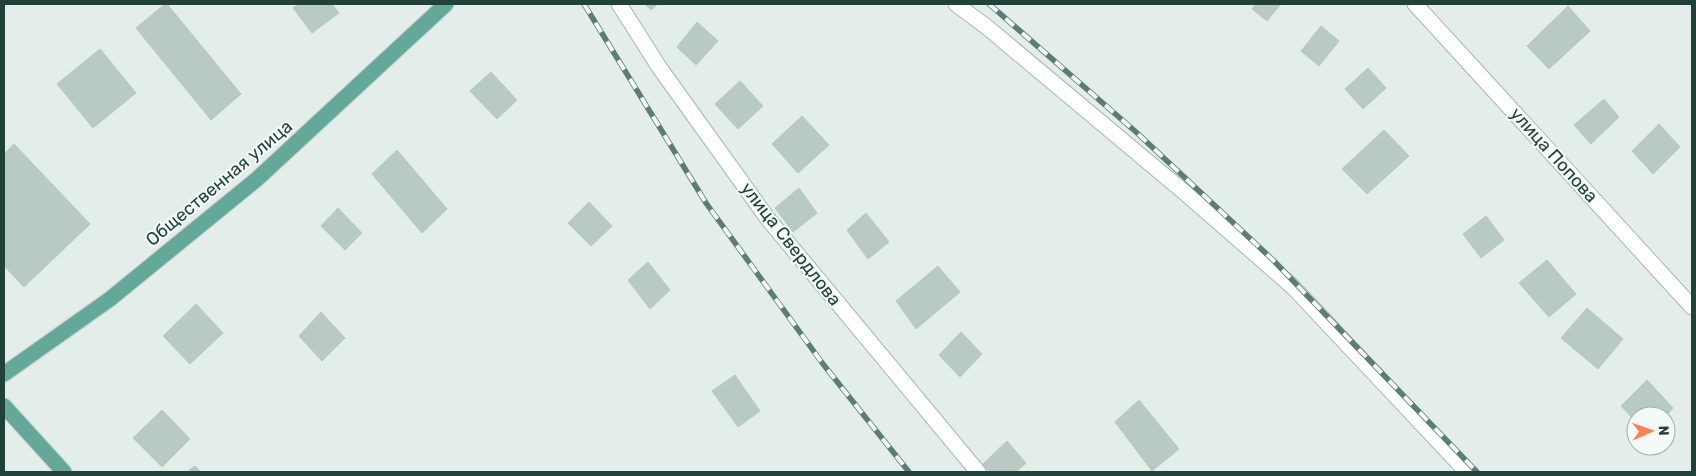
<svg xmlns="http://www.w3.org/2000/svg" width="1696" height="476" font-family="Rubik,sans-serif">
<rect width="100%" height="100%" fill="#e3eeea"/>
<g fill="#b8cac3" stroke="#b5c9c1">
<path d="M 165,4 L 167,4 L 241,94 L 211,120 L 136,28 Z"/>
<path d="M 298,4 L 332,4 L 339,13 L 312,33 L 293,8 Z"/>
<path d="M 645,4 L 658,4 L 651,10 Z"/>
<path d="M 1256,4 L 1281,4 L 1267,21 L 1252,9 Z"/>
<path d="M 1568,6 L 1590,31 L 1549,69 L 1527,46 Z"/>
<path d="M 697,22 L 718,41 L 696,65 L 677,47 Z"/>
<path d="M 1321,26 L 1339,41 L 1319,66 L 1301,51 Z"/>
<path d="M 100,49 L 136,93 L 93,128 L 57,84 Z"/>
<path d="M 1368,68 L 1386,88 L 1363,109 L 1345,89 Z"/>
<path d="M 491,72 L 517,100 L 497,119 L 470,91 Z"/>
<path d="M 740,81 L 763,106 L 738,129 L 715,104 Z"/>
<path d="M 1604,99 L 1619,117 L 1591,144 L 1574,125 Z"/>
<path d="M 802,116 L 829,145 L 798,173 L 772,144 Z"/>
<path d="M 1659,124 L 1680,147 L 1653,174 L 1632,151 Z"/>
<path d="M 1384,130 L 1409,156 L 1367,194 L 1342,169 Z"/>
<path d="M 14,144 L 90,224 L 24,287 L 4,266 L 4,154 Z"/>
<path d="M 397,150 L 447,209 L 422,233 L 372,174 Z"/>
<path d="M 799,188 L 817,213 L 793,232 L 775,208 Z"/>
<path d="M 589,202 L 612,226 L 591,246 L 568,223 Z"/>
<path d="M 338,208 L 362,233 L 345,250 L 321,226 Z"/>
<path d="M 866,213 L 889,242 L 868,259 L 847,230 Z"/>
<path d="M 1486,216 L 1504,240 L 1481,258 L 1463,234 Z"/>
<path d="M 1547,260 L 1576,294 L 1549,317 L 1519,283 Z"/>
<path d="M 648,262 L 670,290 L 650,309 L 628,280 Z"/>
<path d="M 938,266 L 960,292 L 916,329 L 896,301 Z"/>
<path d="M 196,304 L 223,333 L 190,364 L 163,336 Z"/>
<path d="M 1587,308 L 1623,339 L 1598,369 L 1561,338 Z"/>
<path d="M 321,312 L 345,338 L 322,361 L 299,336 Z"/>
<path d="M 961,332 L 982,354 L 960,377 L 939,355 Z"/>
<path d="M 735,375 L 760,411 L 738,427 L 712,391 Z"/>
<path d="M 1647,380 L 1673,408 L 1666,416 L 1636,416 L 1636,422 L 1621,406 Z"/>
<path d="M 1139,400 L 1179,449 L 1152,471 L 1115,422 Z"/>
<path d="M 162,410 L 190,439 L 162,467 L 133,438 Z"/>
<path d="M 1007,441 L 1026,463 L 1016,472 L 989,472 L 983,464 Z"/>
<path d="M 195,466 L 201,472 L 187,472 Z"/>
</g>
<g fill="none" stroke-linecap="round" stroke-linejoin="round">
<defs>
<g id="minor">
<path d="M 619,4 L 659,67 L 768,219 L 978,472"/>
<path d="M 956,4 L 988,28 L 1184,192 L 1293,287 L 1467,472"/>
<path d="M 1415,4 L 1692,307"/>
</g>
<g id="major">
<path d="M 4,374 L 110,299 L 257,179 L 446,4"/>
<path d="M 4,406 L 64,472"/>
</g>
</defs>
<use href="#minor" stroke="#a5b7b2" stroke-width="17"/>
<use href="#major" stroke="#c1cac8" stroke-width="17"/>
<use href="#minor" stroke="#fff" stroke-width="15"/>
<use href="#major" stroke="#63a898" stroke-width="15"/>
<defs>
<g id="rail">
<path d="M 584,4 L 706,203 L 823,364 L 909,472"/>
<path d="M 989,4 L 1136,132 L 1273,260 L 1477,472"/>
</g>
</defs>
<use href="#rail" stroke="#5b7d75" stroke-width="5.5"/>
<use href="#rail" stroke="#f4faf7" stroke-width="4" stroke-dasharray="11" stroke-linecap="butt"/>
</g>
<g text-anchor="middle" stroke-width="4" stroke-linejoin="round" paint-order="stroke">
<g font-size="18" fill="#21423a" stroke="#f4faf7">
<text transform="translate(1554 155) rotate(48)" y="6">улица Попова</text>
<text transform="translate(219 183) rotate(-40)" y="6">Общественная улица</text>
<text transform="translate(791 244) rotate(52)" y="6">улица Свердлова</text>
</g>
</g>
<rect width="1696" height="476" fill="none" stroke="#21423a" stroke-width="10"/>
<g transform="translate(1651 431) rotate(88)"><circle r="24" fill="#f4faf7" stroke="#a0b0ab"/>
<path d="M0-4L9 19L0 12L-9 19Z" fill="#ff8051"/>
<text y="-8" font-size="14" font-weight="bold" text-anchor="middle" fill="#21423a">N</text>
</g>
</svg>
